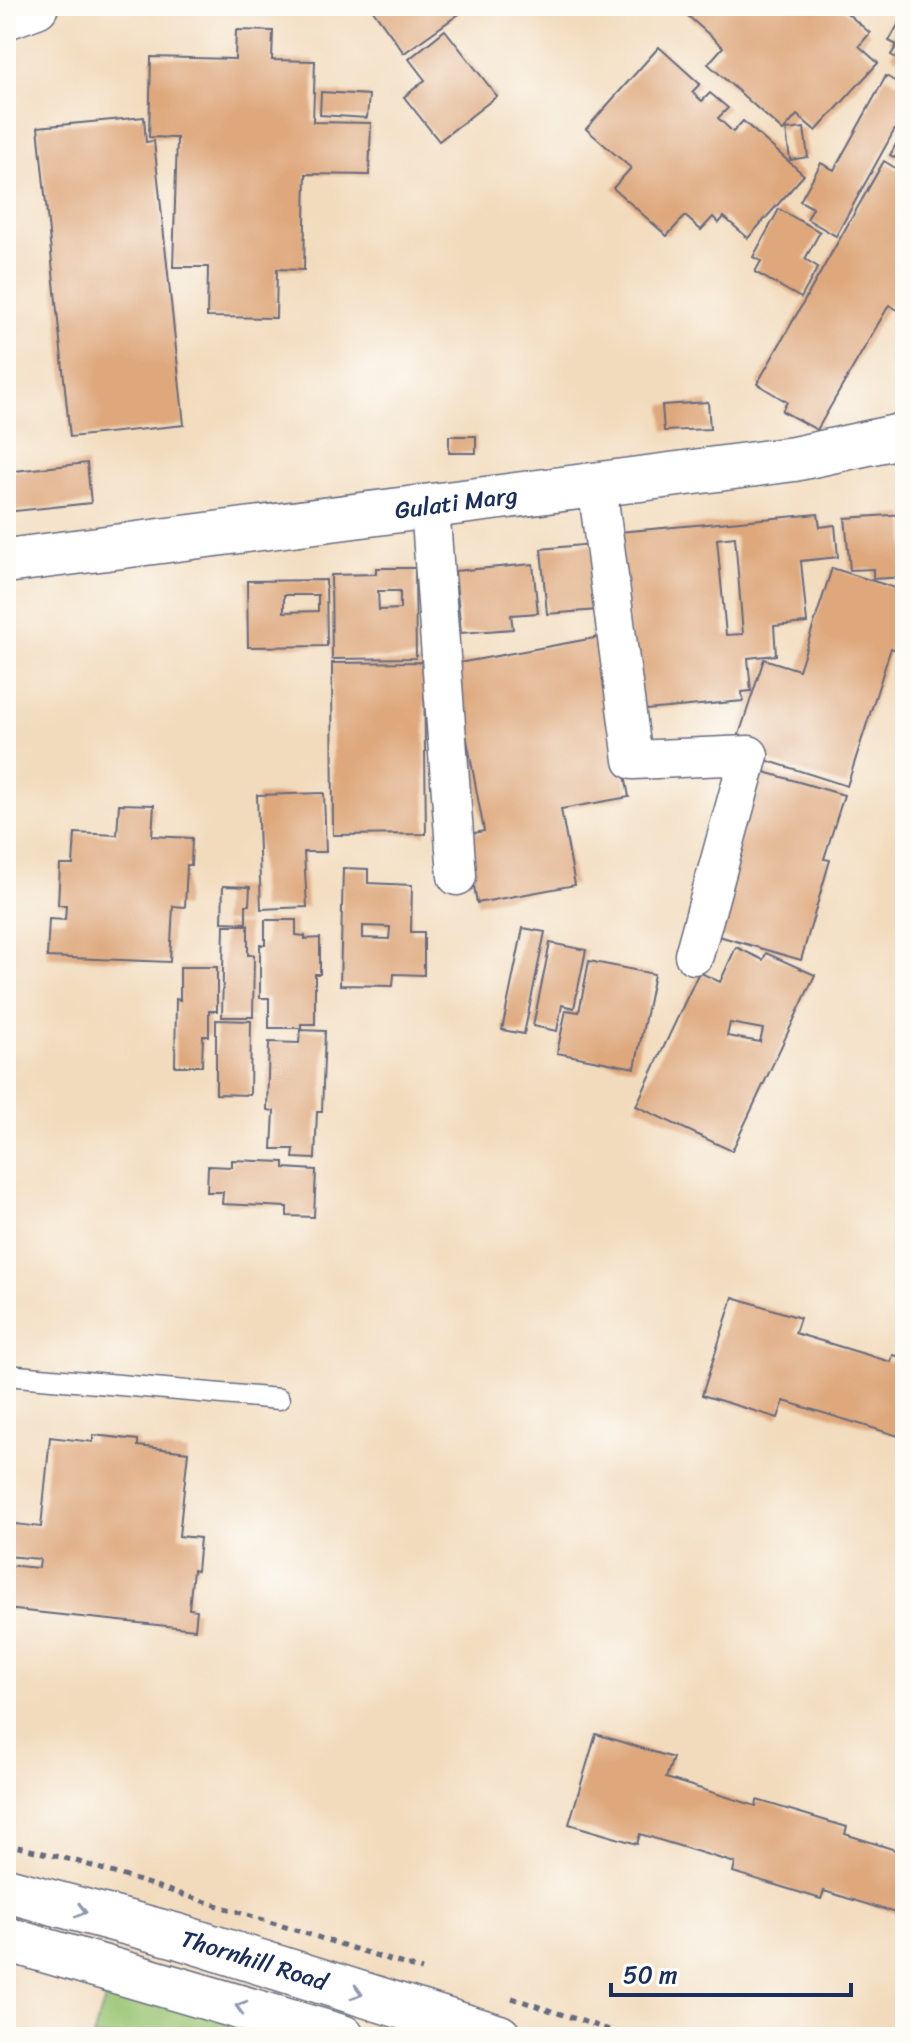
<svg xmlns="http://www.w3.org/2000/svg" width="911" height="2043" font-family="Sriracha,sans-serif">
<rect width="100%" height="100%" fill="#fdfcf7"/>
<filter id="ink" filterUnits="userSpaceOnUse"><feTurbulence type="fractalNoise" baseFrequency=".0125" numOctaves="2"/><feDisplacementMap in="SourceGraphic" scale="16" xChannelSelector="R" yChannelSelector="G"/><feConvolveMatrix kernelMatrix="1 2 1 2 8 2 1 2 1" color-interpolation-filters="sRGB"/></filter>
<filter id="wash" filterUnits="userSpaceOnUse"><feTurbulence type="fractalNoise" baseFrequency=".006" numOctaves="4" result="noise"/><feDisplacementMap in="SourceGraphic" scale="32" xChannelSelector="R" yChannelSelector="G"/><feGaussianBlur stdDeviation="1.8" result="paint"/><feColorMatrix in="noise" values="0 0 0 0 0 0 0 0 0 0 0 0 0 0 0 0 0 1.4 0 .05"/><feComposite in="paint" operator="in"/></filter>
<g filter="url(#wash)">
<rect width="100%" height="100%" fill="#f2dbbd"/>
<path fill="#98c471" stroke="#5a7a68" stroke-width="2" d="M 111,1981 L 292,2037 L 93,2037 Z"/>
<g id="blocks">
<g fill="#dea77c" fill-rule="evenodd">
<path d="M 370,6 L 453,6 L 459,14 L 404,53 Z"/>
<path d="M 677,6 L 839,6 L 870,33 L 859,46 L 878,63 L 816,131 L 797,115 L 783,131 L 708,64 L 723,47 Z"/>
<path d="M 905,12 L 905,63 L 891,55 L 897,45 L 889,41 Z"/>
<path d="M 236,30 L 273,31 L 272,60 L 315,61 L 313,122 L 371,123 L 369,175 L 306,174 L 304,270 L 277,269 L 276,318 L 207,317 L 208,267 L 173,267 L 177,138 L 149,137 L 151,57 L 235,59 Z"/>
<path d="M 445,30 L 497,96 L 439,141 L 404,97 L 425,80 L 409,59 Z"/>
<path d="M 659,47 L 700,84 L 692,92 L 702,101 L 710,93 L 728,108 L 718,118 L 733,132 L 743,121 L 804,175 L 748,238 L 724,217 L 719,223 L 713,217 L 701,230 L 685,216 L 667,236 L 613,188 L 631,168 L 586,129 Z"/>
<path d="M 886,76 L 905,87 L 905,111 L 836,236 L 807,219 L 813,208 L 800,201 L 821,163 L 834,170 Z"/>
<path d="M 321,92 L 369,95 L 367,118 L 320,115 Z"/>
<path d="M 144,117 L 146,142 L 154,141 L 184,425 L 70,437 L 38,127 Z"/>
<path d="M 804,128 L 808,157 L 790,160 L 786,130 Z"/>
<path d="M 905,128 L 905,163 L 890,155 Z"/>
<path d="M 884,161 L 905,174 L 905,236 L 897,250 L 905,255 L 905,314 L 889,305 L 817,430 L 782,411 L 787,402 L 757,384 Z"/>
<path d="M 779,209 L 820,232 L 805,259 L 818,267 L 801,298 L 755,272 L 761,261 L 753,257 Z"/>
<path d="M 708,402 L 710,429 L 664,431 L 662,405 Z"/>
<rect x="449" y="436" width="27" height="17"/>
<path d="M 87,463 L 91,503 L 6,512 L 6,472 Z"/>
<path d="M 818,514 L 820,527 L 835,525 L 838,557 L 801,561 L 807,623 L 774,626 L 776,655 L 748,658 L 751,691 L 742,692 L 743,701 L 635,711 L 619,532 ZM 735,537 L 743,634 L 726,635 L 717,539 Z"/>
<path d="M 905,514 L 905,577 L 873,579 L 873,569 L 850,570 L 845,518 Z"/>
<path d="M 592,544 L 598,610 L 547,614 L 541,549 Z"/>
<path d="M 533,564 L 538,613 L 511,615 L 513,629 L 461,633 L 455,571 Z"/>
<path d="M 376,568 L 415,568 L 416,658 L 332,659 L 331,575 L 376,574 ZM 378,591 L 400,591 L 400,609 L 379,610 Z"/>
<path d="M 832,568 L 905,591 L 905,653 L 891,648 L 847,786 L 734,750 L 764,659 L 799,670 Z"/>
<path d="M 326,580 L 327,646 L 248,647 L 247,581 ZM 284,595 L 318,595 L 318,611 L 284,612 Z"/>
<path d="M 600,637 L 629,797 L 561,809 L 575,885 L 477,903 L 465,835 L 484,831 L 453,664 Z"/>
<path d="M 424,662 L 426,834 L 333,835 L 332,663 Z"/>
<path d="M 761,771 L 844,795 L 824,859 L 830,860 L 801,960 L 705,932 Z"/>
<path d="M 324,793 L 326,852 L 304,852 L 307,907 L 261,909 L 257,795 Z"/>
<path d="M 119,804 L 154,805 L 152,836 L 192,838 L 191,865 L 187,865 L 185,907 L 173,906 L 170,962 L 47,957 L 49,919 L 65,920 L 66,905 L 58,905 L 60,865 L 73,865 L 75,833 L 117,835 Z"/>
<path d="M 343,868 L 368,869 L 368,883 L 412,885 L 411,932 L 424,932 L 424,975 L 394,974 L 393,986 L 340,985 ZM 363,926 L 390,927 L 389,939 L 363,938 Z"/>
<path d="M 223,886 L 250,887 L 249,905 L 246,905 L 246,923 L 222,922 Z"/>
<path d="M 265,920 L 296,920 L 296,935 L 305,936 L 305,939 L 320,938 L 320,974 L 315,974 L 315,1024 L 301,1024 L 301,1028 L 269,1028 L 269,998 L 260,998 L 260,945 L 265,945 Z"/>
<path d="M 224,925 L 248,925 L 248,955 L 254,955 L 253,1017 L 222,1017 Z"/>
<path d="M 523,928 L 545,932 L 524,1034 L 502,1030 Z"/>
<path d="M 550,943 L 586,950 L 574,1008 L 562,1005 L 557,1031 L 533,1026 Z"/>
<path d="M 736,947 L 763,960 L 766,953 L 815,975 L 732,1151 L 636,1106 L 699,972 L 720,982 ZM 730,1023 L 763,1029 L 760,1042 L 727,1036 Z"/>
<path d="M 589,961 L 654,974 L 635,1068 L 557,1053 L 566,1010 L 579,1012 Z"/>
<path d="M 180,967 L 217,967 L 217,1011 L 209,1011 L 209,1036 L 203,1036 L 202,1066 L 175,1066 L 176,999 L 180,1000 Z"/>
<path d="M 216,1020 L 251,1021 L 250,1095 L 216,1094 Z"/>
<path d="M 300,1030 L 325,1031 L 322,1112 L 317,1112 L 315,1159 L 293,1158 L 294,1149 L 272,1149 L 274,1111 L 267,1110 L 269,1042 L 299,1043 Z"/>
<path d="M 232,1160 L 284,1162 L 284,1168 L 316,1170 L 314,1217 L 287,1216 L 287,1207 L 222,1204 L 223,1192 L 207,1192 L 208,1166 L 232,1167 Z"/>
<path d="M 733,1297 L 800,1318 L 795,1333 L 891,1362 L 893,1355 L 905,1358 L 905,1438 L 784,1401 L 778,1418 L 702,1395 Z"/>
<path d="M 93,1435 L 138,1440 L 138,1446 L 188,1452 L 179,1536 L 200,1538 L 197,1571 L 193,1570 L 189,1609 L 197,1610 L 195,1629 L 6,1609 L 6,1565 L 39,1568 L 40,1559 L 6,1556 L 7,1523 L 41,1527 L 50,1437 L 93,1442 Z"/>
<path d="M 596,1734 L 673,1758 L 666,1778 L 756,1806 L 757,1800 L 847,1827 L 845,1834 L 905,1853 L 905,1916 L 824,1891 L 821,1899 L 733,1872 L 735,1863 L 640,1834 L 637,1844 L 569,1824 Z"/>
</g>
</g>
</g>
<g filter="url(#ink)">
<use href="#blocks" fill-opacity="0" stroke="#666b7f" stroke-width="2"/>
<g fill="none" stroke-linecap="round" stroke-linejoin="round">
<defs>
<path id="service" d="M 6,1375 L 279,1399"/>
<g id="minor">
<path d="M 597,485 L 633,760 L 749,755 L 694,955"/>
<path d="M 430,506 L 457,876"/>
</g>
<g id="tertiary">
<path id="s1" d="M 6,561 L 794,459 L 905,435"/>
<path id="s2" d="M 6,1890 L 177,1936 L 499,2037"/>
<path d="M 6,1939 L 342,2037"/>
</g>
<path id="secondary" d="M 6,17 L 36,6"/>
</defs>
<use href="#service" stroke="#666b7f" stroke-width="23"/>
<use href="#minor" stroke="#666b7f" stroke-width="41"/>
<use href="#tertiary" stroke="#666b7f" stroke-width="47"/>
<use href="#secondary" stroke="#666b7f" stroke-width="47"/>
<g stroke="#666b7f" stroke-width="5" stroke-dasharray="6 6" stroke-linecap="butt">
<path d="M 6,1844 L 76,1861 L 422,1970"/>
<path d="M 512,1998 L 631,2037"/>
</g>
<use href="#service" stroke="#fff" stroke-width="20"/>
<use href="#minor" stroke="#fff" stroke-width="38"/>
<use href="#tertiary" stroke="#fff" stroke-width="44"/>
<use href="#secondary" stroke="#fff" stroke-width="44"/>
</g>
<defs><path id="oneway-chevron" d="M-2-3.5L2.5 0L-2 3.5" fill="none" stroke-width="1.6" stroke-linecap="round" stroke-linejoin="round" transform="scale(2)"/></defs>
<g stroke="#8d97ae">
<use href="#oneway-chevron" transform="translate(81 1911) rotate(15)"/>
<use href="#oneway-chevron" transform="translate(357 1993) rotate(17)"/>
<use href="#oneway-chevron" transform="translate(241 2007) rotate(-163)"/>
</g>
</g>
<g text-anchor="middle" stroke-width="6" stroke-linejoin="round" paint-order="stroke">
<g font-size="24" fill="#1b2f5e" stroke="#fdfcf7">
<text dy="8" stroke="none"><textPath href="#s1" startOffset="454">Gulati Marg</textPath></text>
<text dy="8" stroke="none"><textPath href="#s2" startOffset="258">Thornhill Road</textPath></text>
</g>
</g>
<rect width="911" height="2043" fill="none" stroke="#fdfcf7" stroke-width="32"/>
<path d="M611 1983v12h240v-12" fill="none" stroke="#1b2f5e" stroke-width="4"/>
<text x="623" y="1983" font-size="24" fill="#1b2f5e" stroke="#fdfcf7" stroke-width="6" paint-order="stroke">50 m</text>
</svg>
